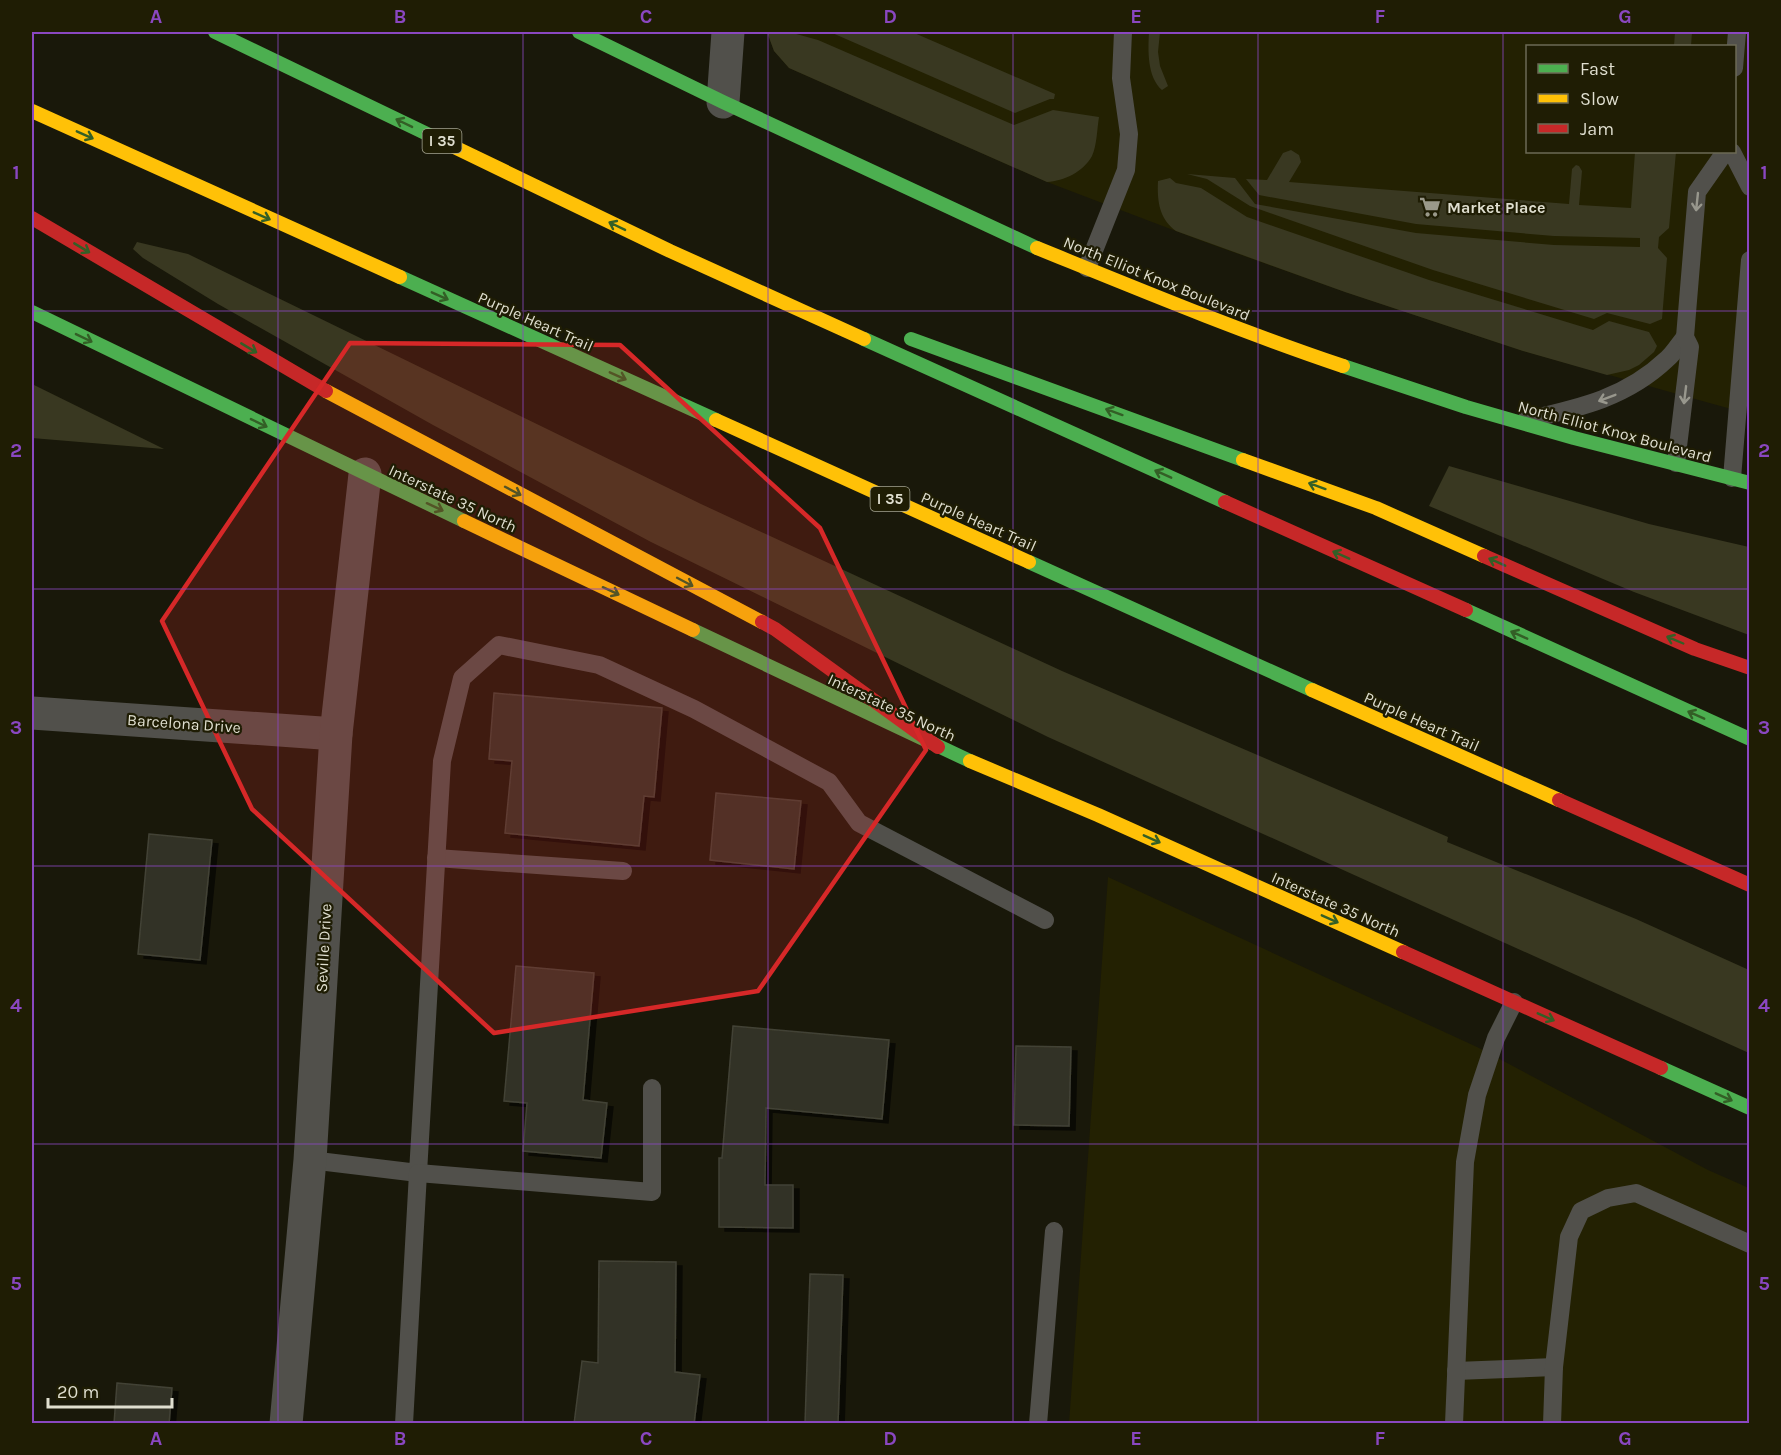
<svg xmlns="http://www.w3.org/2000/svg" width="1781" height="1455" font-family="Karla,sans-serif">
<defs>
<filter id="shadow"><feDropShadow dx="6" dy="4" stdDeviation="0" flood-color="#0009"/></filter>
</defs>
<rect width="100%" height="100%" fill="#19180a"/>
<g fill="#232102" fill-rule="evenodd">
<path d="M 767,32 L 1749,32 L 1749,414 L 1523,351 L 1345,292 L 1202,241 L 1047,182 L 789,68 L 774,51 ZM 1528,46 L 1734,46 L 1734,152 L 1528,152 Z"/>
<path d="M 1108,877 L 1477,1047 L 1708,1170 L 1749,1188 L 1749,1423 L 1069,1424 Z"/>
</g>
<g fill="#393821">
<path d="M 767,32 L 789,32 L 818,40 L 1014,125 L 1053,110 L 1099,117 C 1097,129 1097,145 1092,156 C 1083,172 1064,181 1047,182 L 789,68 L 774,51 Z"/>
<path d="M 830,32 L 912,32 L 1055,94 L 1054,99 L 1050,99 L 1015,113 Z"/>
<path d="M 1149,32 L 1160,32 L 1158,52 L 1160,66 L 1168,86 L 1162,90 C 1147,77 1148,50 1149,32 Z"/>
<path d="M 1675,32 L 1692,32 L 1691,46 L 1674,46 Z"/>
<path d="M 1291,150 L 1299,155 L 1301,162 L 1289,182 L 1569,204 L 1572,169 L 1576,165 L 1579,166 L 1582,171 L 1579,205 L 1631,208 L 1635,152 L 1676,152 L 1669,228 L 1659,237 L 1658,248 L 1667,258 L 1662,319 L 1650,324 L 1607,313 L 1594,319 L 1433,270 L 1250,206 L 1207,179 L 1187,174 L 1235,178 L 1255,204 L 1416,233 L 1554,245 L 1640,247 L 1640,238 L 1554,236 L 1416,224 L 1259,195 L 1246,179 L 1267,180 L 1283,153 Z"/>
<path d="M 1170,178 L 1176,183 L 1201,188 L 1247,217 L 1429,280 L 1593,330 L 1609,321 L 1649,332 L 1657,346 L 1654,352 L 1639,365 L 1629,370 L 1607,375 L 1523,351 L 1345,292 L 1176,231 C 1159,219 1157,200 1158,181 Z"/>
<path d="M 137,242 L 188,254 L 701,504 L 1062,671 L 1448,837 L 1447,842 L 1636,919 L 1749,970 L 1749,1053 L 1048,737 L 651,542 L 433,425 L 218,304 L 143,258 L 133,249 Z"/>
<path d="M 32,384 L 164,449 L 32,438 Z"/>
<path d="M 1449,466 L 1649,524 L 1749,547 L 1749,635 L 1634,592 L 1429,506 Z"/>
</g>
<g fill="#333225" stroke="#424236" stroke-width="1.5" filter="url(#shadow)">
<path d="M 494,693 L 662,708 L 654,797 L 644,796 L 639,846 L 505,833 L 512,761 L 489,759 Z"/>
<path d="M 716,793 L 801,801 L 794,869 L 710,860 Z"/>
<path d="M 149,834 L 212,840 L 200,960 L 138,954 Z"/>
<path d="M 516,966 L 594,973 L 583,1100 L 607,1103 L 601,1158 L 523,1151 L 527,1103 L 504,1101 Z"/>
<path d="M 733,1026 L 889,1040 L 882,1119 L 766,1108 L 765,1185 L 793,1185 L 793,1228 L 719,1227 L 719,1158 L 722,1158 Z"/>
<path d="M 1016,1046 L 1071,1047 L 1069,1126 L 1014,1125 Z"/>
<path d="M 599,1261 L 676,1262 L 675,1372 L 700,1375 L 694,1424 L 574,1424 L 582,1361 L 598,1363 Z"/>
<path d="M 810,1274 L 843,1275 L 838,1424 L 805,1424 Z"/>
<path d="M 117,1383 L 172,1388 L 169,1424 L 114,1424 Z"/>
</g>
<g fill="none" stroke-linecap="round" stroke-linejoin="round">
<g stroke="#51504b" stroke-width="18">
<path d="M 1734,68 L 1737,32"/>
<path d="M 1732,152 L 1750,187"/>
<path d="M 1087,268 L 1126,170 L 1129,134 L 1121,78 L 1123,32"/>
<path d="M 1526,420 C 1579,408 1626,398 1667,359 C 1674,353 1679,344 1685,337"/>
<path d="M 1676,463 L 1690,347 L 1685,337 L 1697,192 L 1725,152"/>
<path d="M 1732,478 L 1750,260"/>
<path d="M 436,858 L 623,871"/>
<path d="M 310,1160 L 418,1173 L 442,761 L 462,678 L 499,645 L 599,665 L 694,709 L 829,782 L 859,823 L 1045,920"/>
<path d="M 1456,1371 L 1554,1367"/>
<path d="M 404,1424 L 418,1173 L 652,1192 L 652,1088"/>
<path d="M 1038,1424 L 1054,1231"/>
<path d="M 1454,1424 L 1465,1162 L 1477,1095 L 1496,1038 L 1514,1002"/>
<path d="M 1552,1424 L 1554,1367 L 1569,1237 L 1581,1211 L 1608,1198 L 1636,1193 L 1750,1244"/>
</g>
<g stroke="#51504b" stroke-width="33">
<path d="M 723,102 L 728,32"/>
<path d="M 32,713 L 336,734"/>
<path d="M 286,1424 L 310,1160 L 336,734 L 365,474"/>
</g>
<g stroke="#4caf50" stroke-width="14">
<path d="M 215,32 L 448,144"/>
<path d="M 579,32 L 723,102 L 1037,248"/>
<path d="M 400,277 L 716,420"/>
<path d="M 32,312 L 464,521"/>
<path d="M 864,339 L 1225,502"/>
<path d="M 911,339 L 1243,460"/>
<path d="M 1343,366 L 1466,407 L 1574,438 L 1750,483"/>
<path d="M 1029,562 L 1312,690"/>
<path d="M 1466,610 L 1750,739"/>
<path d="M 693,630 L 970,761"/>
<path d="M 1661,1068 L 1750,1108"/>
</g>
<g stroke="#ffc107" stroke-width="14">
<path d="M 32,111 L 400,277"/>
<path d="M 448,144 L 670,251 L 864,339"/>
<path d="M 1037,248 C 1138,289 1239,331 1343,366"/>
<path d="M 326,391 L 762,622"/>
<path d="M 716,420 L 1029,562"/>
<path d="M 1243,460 L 1376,508 L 1484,556"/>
<path d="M 464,521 L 693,630"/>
<path d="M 1312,690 L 1559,800"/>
<path d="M 970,761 L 1098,815 L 1403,952"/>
</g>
<g stroke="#c62828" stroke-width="14">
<path d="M 32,218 L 326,391"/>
<path d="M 1225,502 L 1466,610"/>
<path d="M 1484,556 L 1695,649 L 1750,668"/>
<path d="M 762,622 L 775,629 L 938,747"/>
<path d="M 1559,800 L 1750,885"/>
<path d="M 1403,952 L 1661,1068"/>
</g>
</g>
<defs><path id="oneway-shaft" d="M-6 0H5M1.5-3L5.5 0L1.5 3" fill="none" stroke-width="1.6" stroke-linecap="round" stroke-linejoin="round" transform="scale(1.5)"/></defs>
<g stroke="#335f26">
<use href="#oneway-shaft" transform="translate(404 123) rotate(-154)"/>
<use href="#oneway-shaft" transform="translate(85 135) rotate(24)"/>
<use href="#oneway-shaft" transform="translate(262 216) rotate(24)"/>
<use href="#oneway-shaft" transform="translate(617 226) rotate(-154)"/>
<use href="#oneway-shaft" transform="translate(82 248) rotate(31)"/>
<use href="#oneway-shaft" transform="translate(440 296) rotate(24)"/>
<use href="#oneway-shaft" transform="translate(84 338) rotate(26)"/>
<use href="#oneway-shaft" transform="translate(249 348) rotate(31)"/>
<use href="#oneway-shaft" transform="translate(618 376) rotate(24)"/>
<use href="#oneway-shaft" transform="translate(1114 412) rotate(-160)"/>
<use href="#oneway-shaft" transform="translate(259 423) rotate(26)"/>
<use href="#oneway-shaft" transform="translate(1163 474) rotate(-156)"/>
<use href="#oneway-shaft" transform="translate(1317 486) rotate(-160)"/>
<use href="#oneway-shaft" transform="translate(513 491) rotate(28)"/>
<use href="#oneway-shaft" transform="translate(435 507) rotate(25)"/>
<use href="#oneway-shaft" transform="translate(1341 555) rotate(-156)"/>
<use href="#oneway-shaft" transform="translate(1497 562) rotate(-156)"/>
<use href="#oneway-shaft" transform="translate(685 582) rotate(28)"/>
<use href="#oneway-shaft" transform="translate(611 591) rotate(25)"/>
<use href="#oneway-shaft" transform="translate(1519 635) rotate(-156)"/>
<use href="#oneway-shaft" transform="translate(1675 640) rotate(-157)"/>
<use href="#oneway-shaft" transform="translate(1696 715) rotate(-156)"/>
<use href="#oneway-shaft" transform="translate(1152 839) rotate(24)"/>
<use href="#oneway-shaft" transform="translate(1330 919) rotate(24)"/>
<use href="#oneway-shaft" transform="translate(1546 1017) rotate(24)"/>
<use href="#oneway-shaft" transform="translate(1724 1097) rotate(24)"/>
</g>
<g stroke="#98978d">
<use href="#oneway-shaft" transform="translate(1697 202) rotate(96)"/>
<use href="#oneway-shaft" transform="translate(1685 395) rotate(97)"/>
<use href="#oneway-shaft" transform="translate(1607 398) rotate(159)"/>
</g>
<path fill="#d62828" fill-opacity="0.2" stroke="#d62828" stroke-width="4.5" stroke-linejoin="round" d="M 350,343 L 620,345 L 820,528 L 926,750 L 758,991 L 494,1033 L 252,809 L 162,621 Z"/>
<path fill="none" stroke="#8a47c1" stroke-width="1.5" stroke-opacity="0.55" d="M 278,32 L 278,1424M 523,32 L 523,1424M 768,32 L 768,1424M 1013,32 L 1013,1424M 1258,32 L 1258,1424M 1503,32 L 1503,1424M 32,311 L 1750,311M 32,589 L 1750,589M 32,866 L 1750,866M 32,1144 L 1750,1144"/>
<defs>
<symbol id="supermarket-bare" viewBox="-9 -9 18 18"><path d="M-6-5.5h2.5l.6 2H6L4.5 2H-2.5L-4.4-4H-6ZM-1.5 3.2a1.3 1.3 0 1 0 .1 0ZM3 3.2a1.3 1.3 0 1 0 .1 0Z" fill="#9a998a" stroke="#1f1d04" stroke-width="2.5" paint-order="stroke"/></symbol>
</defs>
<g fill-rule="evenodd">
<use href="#supermarket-bare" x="1415" y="192" width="30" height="30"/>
</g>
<g text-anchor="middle" stroke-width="4.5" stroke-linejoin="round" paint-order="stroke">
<g fill="#1f1d04" stroke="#a5a492" stroke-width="1.5">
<rect x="422.5" y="129" width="39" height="24" rx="4.5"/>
<rect x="870.5" y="487" width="39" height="24" rx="4.5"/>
</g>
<g font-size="15" font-weight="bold" fill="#dfdecf">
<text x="442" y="146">I 35</text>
<text x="890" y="504">I 35</text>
</g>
<g font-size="16" font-weight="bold" fill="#dfdecf" stroke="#1f1d04" text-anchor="start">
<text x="1447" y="213">Market Place</text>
</g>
<g font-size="16" fill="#dfdecf" stroke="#1f1d04">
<text transform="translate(1157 278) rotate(22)" y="6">North Elliot Knox Boulevard</text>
<text transform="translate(536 321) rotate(24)" y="6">Purple Heart Trail</text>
<text transform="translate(1615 431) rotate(15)" y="6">North Elliot Knox Boulevard</text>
<text transform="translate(453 498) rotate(25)" y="6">Interstate 35 North</text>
<text transform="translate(979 521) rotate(24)" y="6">Purple Heart Trail</text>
<text transform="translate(892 707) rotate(25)" y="6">Interstate 35 North</text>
<text transform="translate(1422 721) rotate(24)" y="6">Purple Heart Trail</text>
<text transform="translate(184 723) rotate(4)" y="6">Barcelona Drive</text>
<text transform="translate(1336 904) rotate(24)" y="6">Interstate 35 North</text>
<text transform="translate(323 948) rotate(-87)" y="6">Seville Drive</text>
</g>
</g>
<rect width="1781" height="1455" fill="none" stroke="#1f1d04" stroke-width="66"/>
<rect x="1526" y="45" width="210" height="108" fill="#1f1d04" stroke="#6c6a55" stroke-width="1.5"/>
<rect x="1538" y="64" width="30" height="9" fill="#4caf50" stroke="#6c6a55" stroke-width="1.5"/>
<text x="1580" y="75" font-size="18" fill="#dfdecf">Fast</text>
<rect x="1538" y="94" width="30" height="9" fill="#ffc107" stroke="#6c6a55" stroke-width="1.5"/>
<text x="1580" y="105" font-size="18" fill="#dfdecf">Slow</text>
<rect x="1538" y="124" width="30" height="9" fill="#c62828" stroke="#6c6a55" stroke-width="1.5"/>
<text x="1580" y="135" font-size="18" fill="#dfdecf">Jam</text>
<path d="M48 1398v9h124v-9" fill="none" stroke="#dfdecf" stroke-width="3"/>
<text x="57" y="1398" font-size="18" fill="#dfdecf" stroke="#1f1d04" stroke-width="4.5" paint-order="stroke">20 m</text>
<rect x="33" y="33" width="1715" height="1389" fill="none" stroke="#8a47c1" stroke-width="2"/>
<g font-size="20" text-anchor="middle" font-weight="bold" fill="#8a47c1">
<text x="156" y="23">A</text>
<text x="400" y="23">B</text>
<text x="646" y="23">C</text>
<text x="890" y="23">D</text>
<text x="1136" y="23">E</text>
<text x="1380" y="23">F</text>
<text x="1625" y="23">G</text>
<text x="16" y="179">1</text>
<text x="1764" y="179">1</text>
<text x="16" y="457">2</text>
<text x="1764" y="457">2</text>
<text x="16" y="734">3</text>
<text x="1764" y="734">3</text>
<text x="16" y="1012">4</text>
<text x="1764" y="1012">4</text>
<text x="16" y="1290">5</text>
<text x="1764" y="1290">5</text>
<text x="156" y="1445">A</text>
<text x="400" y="1445">B</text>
<text x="646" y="1445">C</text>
<text x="890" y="1445">D</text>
<text x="1136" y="1445">E</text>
<text x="1380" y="1445">F</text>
<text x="1625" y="1445">G</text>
</g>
</svg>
